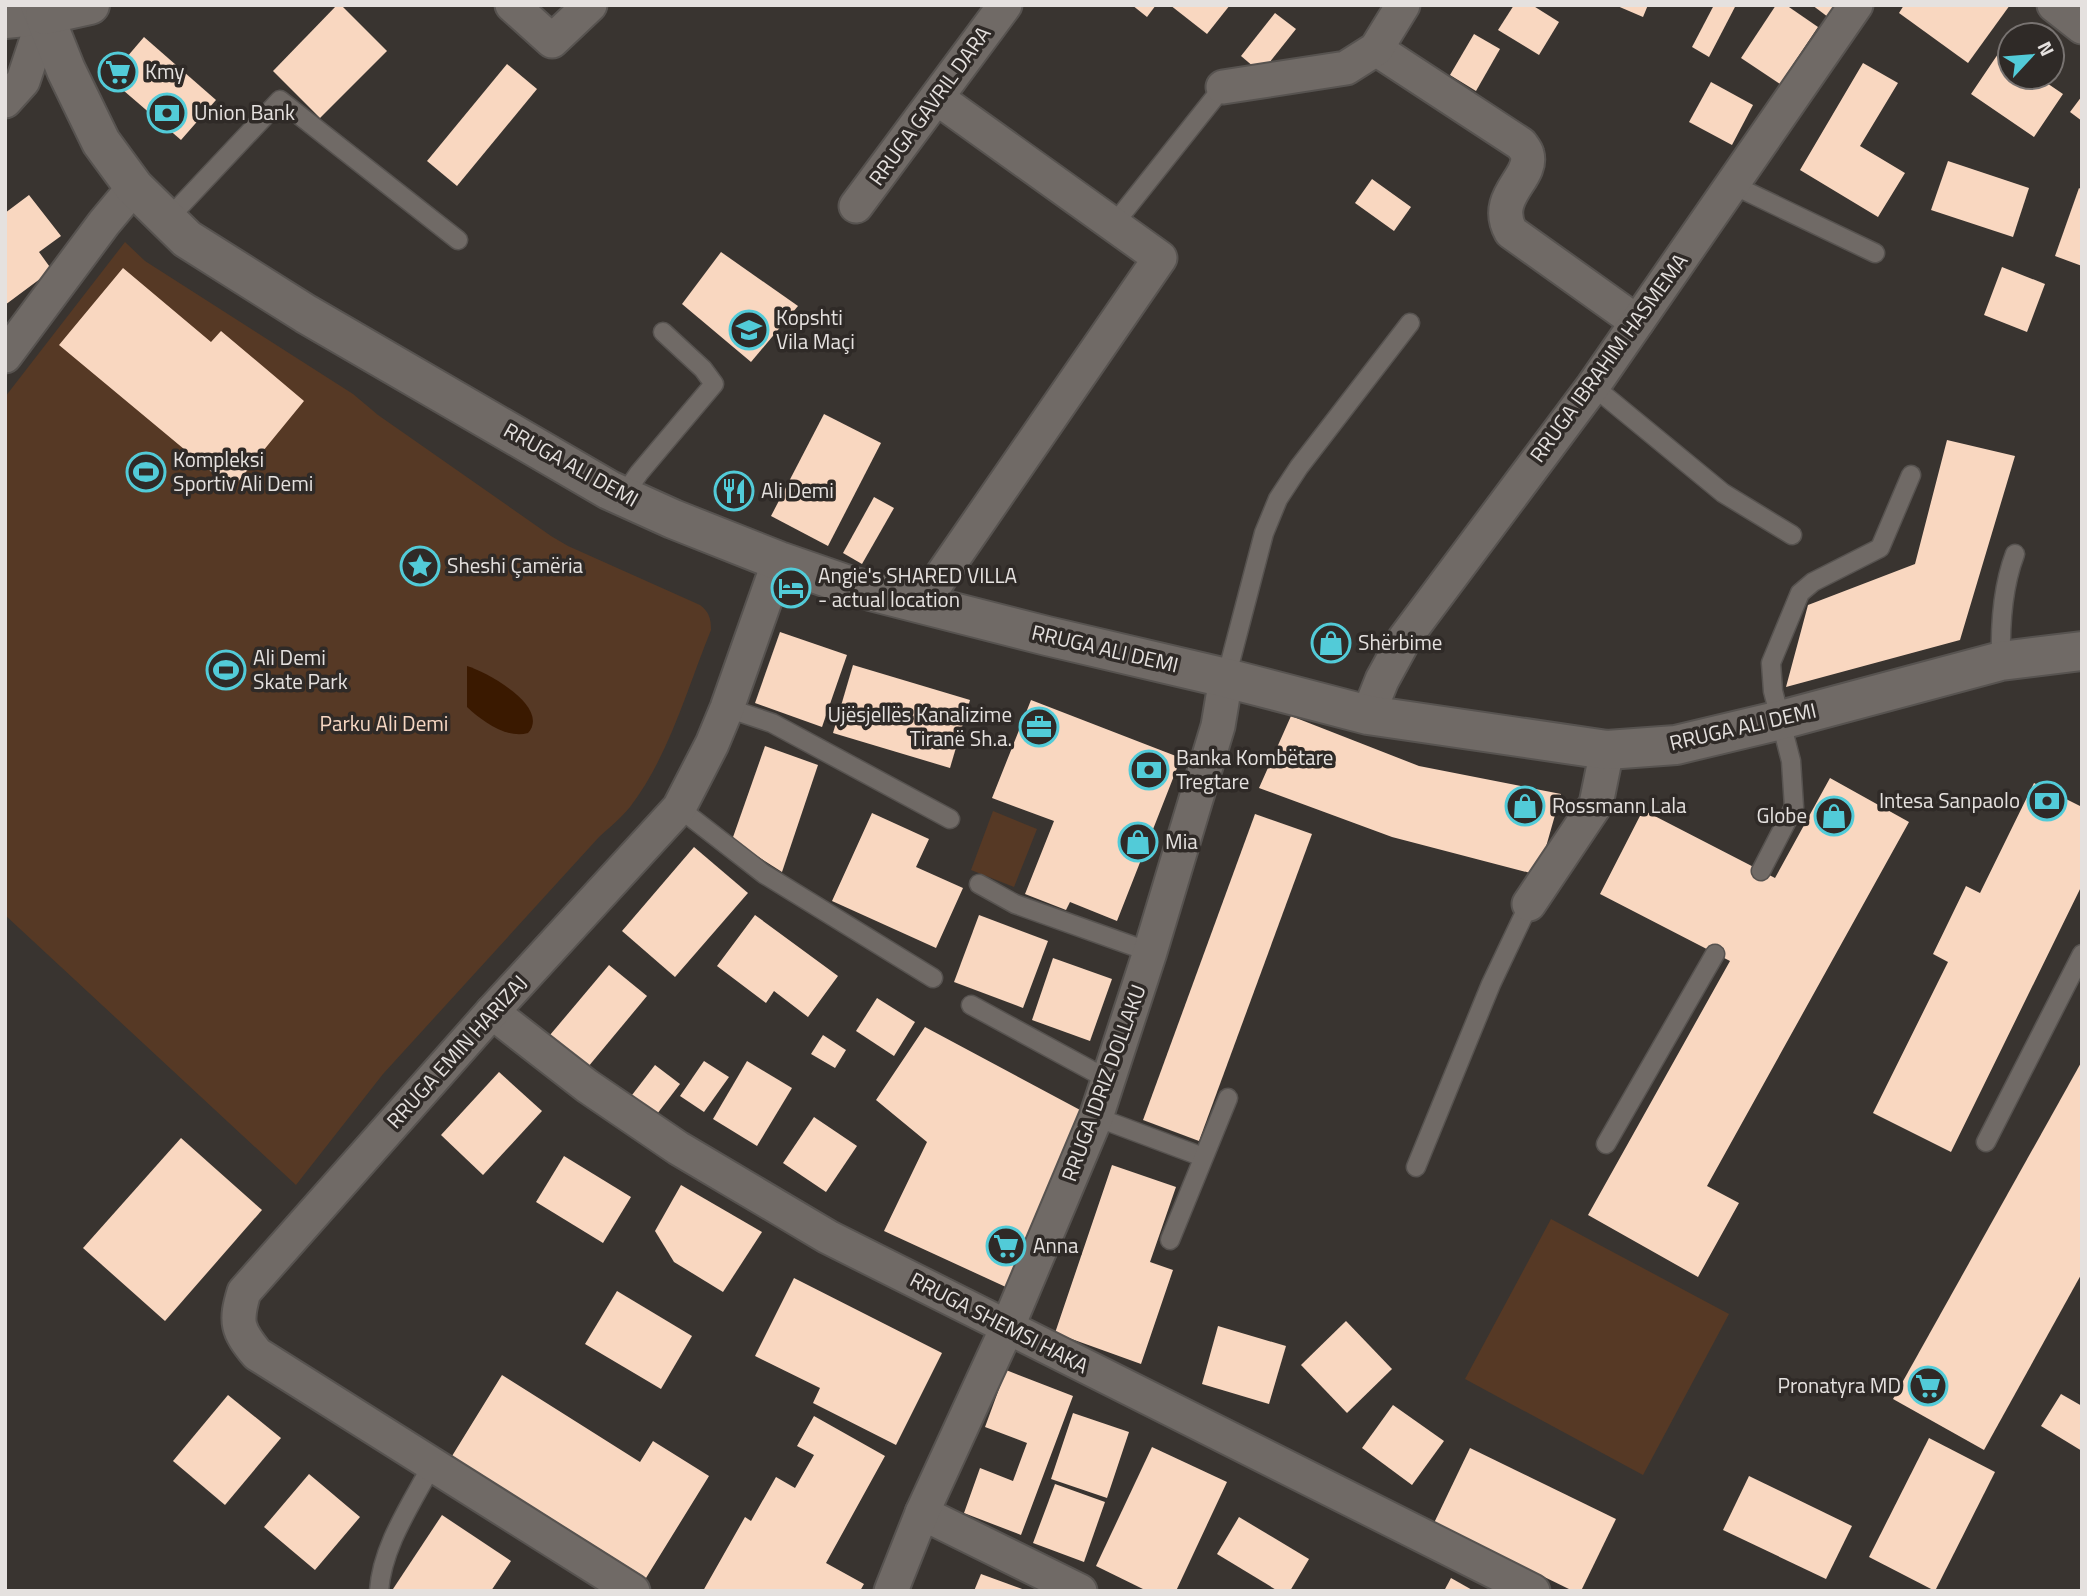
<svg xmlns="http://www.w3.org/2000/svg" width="2087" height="1596" font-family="'Titillium Web',sans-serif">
<rect width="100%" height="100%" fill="#393430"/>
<g fill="#563925">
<path d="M 125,242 L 145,261 L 353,394 L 378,415 L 551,536 L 568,546 L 700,605 C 709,612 711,618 711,630 C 687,689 669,756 630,807 C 621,818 609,828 599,837 L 383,1074 L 296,1185 L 5,915 L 5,397 Z"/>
<path d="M 993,811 L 1037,829 L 1014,887 L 971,870 Z"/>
<path d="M 1551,1219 L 1729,1314 L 1643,1475 L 1465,1379 Z"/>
</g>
<path fill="#3a1900" d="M 467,666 C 487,672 551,707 528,733 C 506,739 482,721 467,707 Z"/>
<g fill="#f9d7c0">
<path d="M 337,5 L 341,5 L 387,51 L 320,118 L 273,71 Z"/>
<path d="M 1132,5 L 1156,5 L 1147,17 Z"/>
<path d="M 1170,5 L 1230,5 L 1207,34 Z"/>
<path d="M 1514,5 L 1532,5 L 1559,22 L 1539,55 L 1498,30 Z"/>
<path d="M 1615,5 L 1648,5 L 1643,17 Z"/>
<path d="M 1714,5 L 1736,5 L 1709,57 L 1692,47 Z"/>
<path d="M 1776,5 L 1786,5 L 1818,27 L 1780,84 L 1741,58 Z"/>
<path d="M 1812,5 L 1837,5 L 1828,17 Z"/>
<path d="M 1904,5 L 2010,5 L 1968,63 L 1899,13 Z"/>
<path d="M 1275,13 L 1296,29 L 1261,73 L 1241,56 Z"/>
<path d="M 1474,34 L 1500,49 L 1476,91 L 1450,75 Z"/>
<path d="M 144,37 L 216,100 L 181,140 L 109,78 Z"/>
<path d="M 2000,51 L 2010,58 L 2010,77 L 2038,77 L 2063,94 L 2034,137 L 1971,94 Z"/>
<path d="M 1863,63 L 1898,83 L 1860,146 L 1905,173 L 1878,217 L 1800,170 Z"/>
<path d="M 507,64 L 537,89 L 457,186 L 427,161 Z"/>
<path d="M 1711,82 L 1753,105 L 1732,145 L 1689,122 Z"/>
<path d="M 2082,96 L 2082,121 L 2070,112 Z"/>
<path d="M 1948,161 L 2029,188 L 2013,237 L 1931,210 Z"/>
<path d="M 1372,179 L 1411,207 L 1394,231 L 1355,203 Z"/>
<path d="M 2079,188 L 2082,190 L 2082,266 L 2055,256 Z"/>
<path d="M 29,195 L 61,236 L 39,252 L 52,270 L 5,305 L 5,213 Z"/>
<path d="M 721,252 L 798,306 L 751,362 L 682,304 Z"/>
<path d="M 2002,267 L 2045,284 L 2027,332 L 1984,315 Z"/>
<path d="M 123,268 L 211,342 L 221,331 L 304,401 L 232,489 L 59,345 Z"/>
<path d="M 824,414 L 881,443 L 828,546 L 771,516 Z"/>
<path d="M 1947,440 L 2015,456 L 1960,640 L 1786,687 L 1808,605 L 1915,564 Z"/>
<path d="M 874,497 L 894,508 L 862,564 L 843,553 Z"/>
<path d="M 780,632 L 847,655 L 822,727 L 755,703 Z"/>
<path d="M 853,665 L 970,700 L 950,768 L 833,733 Z"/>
<path d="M 1031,700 L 1181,758 L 1117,921 L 1070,902 L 1066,910 L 1025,894 L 1054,821 L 992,798 Z"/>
<path d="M 1291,716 L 1419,766 L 1561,794 L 1538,875 L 1392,837 L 1259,788 Z"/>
<path d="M 765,746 L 818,765 L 782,872 L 732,840 Z"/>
<path d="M 1830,778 L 1909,822 L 1707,1186 L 1739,1203 L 1698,1277 L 1588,1215 L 1730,961 L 1600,894 L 1643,810 L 1775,878 Z"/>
<path d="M 2034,783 L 2082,807 L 2082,885 L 1951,1152 L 1873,1113 L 1948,962 L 1933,954 L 1966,886 L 1980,893 Z"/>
<path d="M 872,813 L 929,839 L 916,867 L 963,888 L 936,948 L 832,901 Z"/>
<path d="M 1255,814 L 1312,834 L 1199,1141 L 1143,1120 Z"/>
<path d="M 694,847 L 748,893 L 675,977 L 622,931 Z"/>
<path d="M 755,915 L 838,976 L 808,1017 L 774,991 L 766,1003 L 717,966 Z"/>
<path d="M 979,915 L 1048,941 L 1023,1008 L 954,982 Z"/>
<path d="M 1053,958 L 1112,979 L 1090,1041 L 1032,1020 Z"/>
<path d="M 609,965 L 647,996 L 588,1067 L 550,1035 Z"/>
<path d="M 877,998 L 915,1022 L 894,1056 L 856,1031 Z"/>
<path d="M 925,1027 L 1082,1111 L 1008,1288 L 884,1231 L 927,1142 L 876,1100 Z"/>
<path d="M 823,1035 L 846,1050 L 835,1068 L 811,1054 Z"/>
<path d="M 704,1061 L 729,1077 L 704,1112 L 680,1096 Z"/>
<path d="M 747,1061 L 792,1088 L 757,1146 L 713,1119 Z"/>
<path d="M 2082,1061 L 2082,1273 L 1984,1450 L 1893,1399 Z"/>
<path d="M 655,1065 L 680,1084 L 657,1114 L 632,1095 Z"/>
<path d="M 499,1072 L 542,1111 L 483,1175 L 441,1135 Z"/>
<path d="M 814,1117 L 857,1146 L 826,1192 L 783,1163 Z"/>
<path d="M 181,1138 L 262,1210 L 165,1321 L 83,1248 Z"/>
<path d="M 564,1156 L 631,1197 L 603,1243 L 536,1202 Z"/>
<path d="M 1112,1165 L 1176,1187 L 1150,1262 L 1173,1270 L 1141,1364 L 1055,1333 Z"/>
<path d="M 681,1185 L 762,1232 L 723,1292 L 674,1262 L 655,1231 Z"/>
<path d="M 794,1278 L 942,1353 L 896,1445 L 813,1403 L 820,1388 L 755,1356 Z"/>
<path d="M 617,1291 L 692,1336 L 661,1389 L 585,1344 Z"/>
<path d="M 1346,1321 L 1392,1369 L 1347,1413 L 1301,1365 Z"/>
<path d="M 1218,1326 L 1286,1346 L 1269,1404 L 1202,1384 Z"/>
<path d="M 1006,1370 L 1073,1396 L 1021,1535 L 964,1513 L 980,1468 L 1013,1481 L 1027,1443 L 985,1427 Z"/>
<path d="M 502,1375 L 640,1462 L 653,1441 L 709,1476 L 646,1578 L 452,1456 Z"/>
<path d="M 2061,1394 L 2082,1406 L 2082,1451 L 2041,1426 Z"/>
<path d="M 228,1395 L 281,1438 L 225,1505 L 173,1461 Z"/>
<path d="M 1393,1405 L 1444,1441 L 1412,1485 L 1362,1448 Z"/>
<path d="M 1073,1413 L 1129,1432 L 1107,1498 L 1051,1479 Z"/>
<path d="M 814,1416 L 885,1456 L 826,1563 L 864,1584 L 860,1591 L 703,1591 L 745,1517 L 751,1521 L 776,1477 L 795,1488 L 814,1455 L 797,1446 Z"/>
<path d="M 1929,1438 L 1995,1472 L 1935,1591 L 1869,1557 Z"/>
<path d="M 1152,1447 L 1227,1482 L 1176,1591 L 1147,1591 L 1096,1566 Z"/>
<path d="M 1470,1448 L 1616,1519 L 1581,1591 L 1573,1591 L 1434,1523 Z"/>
<path d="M 309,1474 L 360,1517 L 315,1570 L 264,1527 Z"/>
<path d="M 1749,1476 L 1852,1526 L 1826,1579 L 1723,1530 Z"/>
<path d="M 1055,1484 L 1105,1502 L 1084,1562 L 1033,1543 Z"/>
<path d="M 442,1515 L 511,1561 L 491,1591 L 395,1591 L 393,1589 Z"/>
<path d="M 1239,1517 L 1309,1559 L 1290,1591 L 1278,1591 L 1217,1554 Z"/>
<path d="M 981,1574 L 1025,1590 L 1025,1591 L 974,1591 Z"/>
<path d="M 1451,1578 L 1474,1591 L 1444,1591 Z"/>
</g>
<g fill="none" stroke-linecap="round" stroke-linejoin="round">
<defs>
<g id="service">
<path d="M 1731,184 L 1875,253"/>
<path d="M 167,220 L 280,100 L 458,240"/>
<path d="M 1114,224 L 1223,87"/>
<path d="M 1593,386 L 1723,493 L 1792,535"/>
<path d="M 623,496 L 639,473 L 714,384 L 703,369 L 663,332"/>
<path d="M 2001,661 C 2000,625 2002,588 2015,554"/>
<path d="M 1226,678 L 1264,533 L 1278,499 L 1299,467 L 1410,323"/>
<path d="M 727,708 L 772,723 L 950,819"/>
<path d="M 679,808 L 764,874 L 933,978"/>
<path d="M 1761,871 L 1794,807 L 1791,761 L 1773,691 L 1771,663 L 1800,593 L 1813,582 L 1880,548 L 1911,475"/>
<path d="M 979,884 L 1015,904 L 1150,952"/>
<path d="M 971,1005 L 1109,1080"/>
<path d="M 1096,1117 L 1203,1157"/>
<path d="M 1986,1142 L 2082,954"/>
<path d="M 1606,1144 L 1715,954"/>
<path d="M 1416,1167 L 1491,984 L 1529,904"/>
<path d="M 1170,1240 L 1228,1098"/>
<path d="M 379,1591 C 382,1546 412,1503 433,1463"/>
</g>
<g id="minor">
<path d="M 512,5 L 552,41 L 590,5"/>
<path d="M 2054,5 L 2082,27"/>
<path d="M 1376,49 L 1521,144 C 1523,147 1526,150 1527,154 C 1534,178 1491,196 1511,232 L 1637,322"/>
<path d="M 1223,87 L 1346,68 L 1376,49 L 1403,5"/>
<path d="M 5,101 L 23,81 L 45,15"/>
<path d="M 856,206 L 1005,5"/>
<path d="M 5,356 L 104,223 L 134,187"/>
<path d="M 922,604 L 1160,258 L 937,98"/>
<path d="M 1368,715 L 1382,680 L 1405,638 L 1593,386 L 1856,5"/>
<path d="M 1529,904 L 1596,804 L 1607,750"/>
<path d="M 492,1012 L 587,1086 L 678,1148 L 828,1237 L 1533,1591"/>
<path d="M 922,1513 L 1080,1591"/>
<path d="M 633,1591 L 257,1354 C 237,1330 235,1322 244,1292 L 492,1012 L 679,808 L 712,744 L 727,708 L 779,561"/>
<path d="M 891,1591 L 922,1513 L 1007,1328 L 1096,1117 L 1150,952 L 1218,726 L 1226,678"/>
</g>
<path id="tertiary" d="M 5,19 L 45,15"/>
<g id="secondary">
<path d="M 40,5 L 66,70 L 101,142 L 134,187 L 187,239 L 306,314 L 609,490 L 673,519 L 779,561 L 851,586 L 1047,636 L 1226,678 L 1368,715 L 1607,750 L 1676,745 L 1781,720 L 2001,661 L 2082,651"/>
<path d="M 45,15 L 90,5"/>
</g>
</defs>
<use href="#service" stroke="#575350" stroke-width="21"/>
<use href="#minor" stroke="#575350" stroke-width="37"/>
<use href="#tertiary" stroke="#575350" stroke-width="42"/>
<use href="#secondary" stroke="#575350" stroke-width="42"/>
<use href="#service" stroke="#706a66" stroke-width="18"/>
<use href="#minor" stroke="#706a66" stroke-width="33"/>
<use href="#tertiary" stroke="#706a66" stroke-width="38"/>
<use href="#secondary" stroke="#706a66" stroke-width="38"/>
</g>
<defs>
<symbol id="supermarket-ring" viewBox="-11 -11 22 22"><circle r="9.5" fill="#2f2a27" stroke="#52cbd8" stroke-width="1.5"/><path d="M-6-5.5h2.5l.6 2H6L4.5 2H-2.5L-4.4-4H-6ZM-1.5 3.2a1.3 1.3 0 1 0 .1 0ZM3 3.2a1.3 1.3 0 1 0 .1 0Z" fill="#52cbd8"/></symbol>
<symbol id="bank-ring" viewBox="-11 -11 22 22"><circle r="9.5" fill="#2f2a27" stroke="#52cbd8" stroke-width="1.5"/><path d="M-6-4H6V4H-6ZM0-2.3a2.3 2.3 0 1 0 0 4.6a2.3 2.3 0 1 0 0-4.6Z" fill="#52cbd8"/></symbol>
<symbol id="school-ring" viewBox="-11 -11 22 22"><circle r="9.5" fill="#2f2a27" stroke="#52cbd8" stroke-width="1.5"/><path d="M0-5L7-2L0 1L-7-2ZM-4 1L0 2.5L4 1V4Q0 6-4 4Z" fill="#52cbd8"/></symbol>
<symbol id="stadium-ring" viewBox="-11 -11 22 22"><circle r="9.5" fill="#2f2a27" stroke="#52cbd8" stroke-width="1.5"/><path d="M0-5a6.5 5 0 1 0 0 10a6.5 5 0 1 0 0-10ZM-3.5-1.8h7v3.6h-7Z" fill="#52cbd8"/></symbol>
<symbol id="restaurant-ring" viewBox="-11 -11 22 22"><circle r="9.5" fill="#2f2a27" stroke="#52cbd8" stroke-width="1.5"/><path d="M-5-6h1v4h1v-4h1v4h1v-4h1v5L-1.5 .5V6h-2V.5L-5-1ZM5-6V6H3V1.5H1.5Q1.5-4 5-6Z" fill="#52cbd8"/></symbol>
<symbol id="sight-ring" viewBox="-11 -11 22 22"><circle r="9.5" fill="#2f2a27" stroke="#52cbd8" stroke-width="1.5"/><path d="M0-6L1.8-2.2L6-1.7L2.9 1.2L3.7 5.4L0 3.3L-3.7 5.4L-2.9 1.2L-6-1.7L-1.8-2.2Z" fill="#52cbd8"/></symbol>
<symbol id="hotel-ring" viewBox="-11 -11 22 22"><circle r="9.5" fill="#2f2a27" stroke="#52cbd8" stroke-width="1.5"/><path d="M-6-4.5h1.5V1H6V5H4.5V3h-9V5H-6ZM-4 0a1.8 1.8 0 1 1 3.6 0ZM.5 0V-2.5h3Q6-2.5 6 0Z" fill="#52cbd8"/></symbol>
<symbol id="shop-ring" viewBox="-11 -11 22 22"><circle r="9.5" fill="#2f2a27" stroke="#52cbd8" stroke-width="1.5"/><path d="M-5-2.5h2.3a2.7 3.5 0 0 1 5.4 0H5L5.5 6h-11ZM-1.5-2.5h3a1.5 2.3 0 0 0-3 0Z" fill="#52cbd8"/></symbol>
<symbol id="office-ring" viewBox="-11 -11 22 22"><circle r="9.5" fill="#2f2a27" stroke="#52cbd8" stroke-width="1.5"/><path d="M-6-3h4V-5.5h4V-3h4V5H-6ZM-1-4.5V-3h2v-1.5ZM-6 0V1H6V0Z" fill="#52cbd8"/></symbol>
</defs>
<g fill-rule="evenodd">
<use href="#supermarket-ring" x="96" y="50" width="44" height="44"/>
<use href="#bank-ring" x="145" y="91" width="44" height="44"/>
<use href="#school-ring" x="727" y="308" width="44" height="44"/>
<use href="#stadium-ring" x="124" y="450" width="44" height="44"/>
<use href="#restaurant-ring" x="712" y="469" width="44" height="44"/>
<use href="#sight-ring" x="398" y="544" width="44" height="44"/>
<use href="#hotel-ring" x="769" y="566" width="44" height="44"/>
<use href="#shop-ring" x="1309" y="621" width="44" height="44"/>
<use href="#stadium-ring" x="204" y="648" width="44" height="44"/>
<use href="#office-ring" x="1017" y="705" width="44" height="44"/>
<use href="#bank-ring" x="1127" y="748" width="44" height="44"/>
<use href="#bank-ring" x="2025" y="779" width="44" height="44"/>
<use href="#shop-ring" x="1503" y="784" width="44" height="44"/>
<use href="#shop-ring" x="1812" y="794" width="44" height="44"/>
<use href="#shop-ring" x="1116" y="820" width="44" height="44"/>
<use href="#supermarket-ring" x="984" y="1224" width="44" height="44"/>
<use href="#supermarket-ring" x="1906" y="1364" width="44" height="44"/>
</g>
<g text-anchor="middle" stroke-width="7" stroke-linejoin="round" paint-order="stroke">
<g font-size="21" fill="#e5e1df" stroke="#2f2a27" text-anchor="start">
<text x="145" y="79">Kmy</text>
<text x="194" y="120">Union Bank</text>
<text x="776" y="325">Kopshti<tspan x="776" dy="24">Vila Maçi</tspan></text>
<text x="173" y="467">Kompleksi<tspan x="173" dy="24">Sportiv Ali Demi</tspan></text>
<text x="761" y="498">Ali Demi</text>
<text x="447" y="573">Sheshi Çamëria</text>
<text x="818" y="583">Angie's SHARED VILLA<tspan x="818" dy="24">- actual location</tspan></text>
<text x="1358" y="650">Shërbime</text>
<text x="253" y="665">Ali Demi<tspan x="253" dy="24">Skate Park</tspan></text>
<text x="1012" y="722" text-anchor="end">Ujësjellës Kanalizime<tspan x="1012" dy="24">Tiranë Sh.a.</tspan></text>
<text x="1176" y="765">Banka Kombëtare<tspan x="1176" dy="24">Tregtare</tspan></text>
<text x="2020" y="808" text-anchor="end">Intesa Sanpaolo</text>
<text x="1552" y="813">Rossmann Lala</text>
<text x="1807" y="823" text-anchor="end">Globe</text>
<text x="1165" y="849">Mia</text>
<text x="1033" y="1253">Anna</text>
<text x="1901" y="1393" text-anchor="end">Pronatyra MD</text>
</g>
<g font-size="21" fill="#e5e1df" stroke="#2f2a27">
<text transform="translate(930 106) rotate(-54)" y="7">RRUGA GAVRIL DARA</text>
<text transform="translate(1609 358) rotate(-54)" y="7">RRUGA IBRAHIM HASMEMA</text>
<text transform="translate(571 465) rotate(29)" y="7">RRUGA ALI DEMI</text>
<text transform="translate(1105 649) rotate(13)" y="7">RRUGA ALI DEMI</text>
<text transform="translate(1743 727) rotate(-13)" y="7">RRUGA ALI DEMI</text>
<text transform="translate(457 1052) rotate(-48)" y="7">RRUGA EMIN HARIZAJ</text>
<text transform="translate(1104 1083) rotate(-70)" y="7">RRUGA IDRIZ DOLLAKU</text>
<text transform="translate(999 1323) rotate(27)" y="7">RRUGA SHEMSI HAKA</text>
</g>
<g font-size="21" fill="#f7d7c3" stroke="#2f2a27">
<text x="384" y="731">Parku Ali Demi</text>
</g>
</g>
<rect width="2087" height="1596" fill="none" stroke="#e5e1df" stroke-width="14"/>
<g transform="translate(2031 56) rotate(64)"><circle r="33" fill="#2f2a27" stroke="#787371" stroke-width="2"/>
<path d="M0-5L12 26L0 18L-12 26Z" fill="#52cbd8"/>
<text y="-10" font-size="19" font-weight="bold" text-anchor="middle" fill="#e5e1df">N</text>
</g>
</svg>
